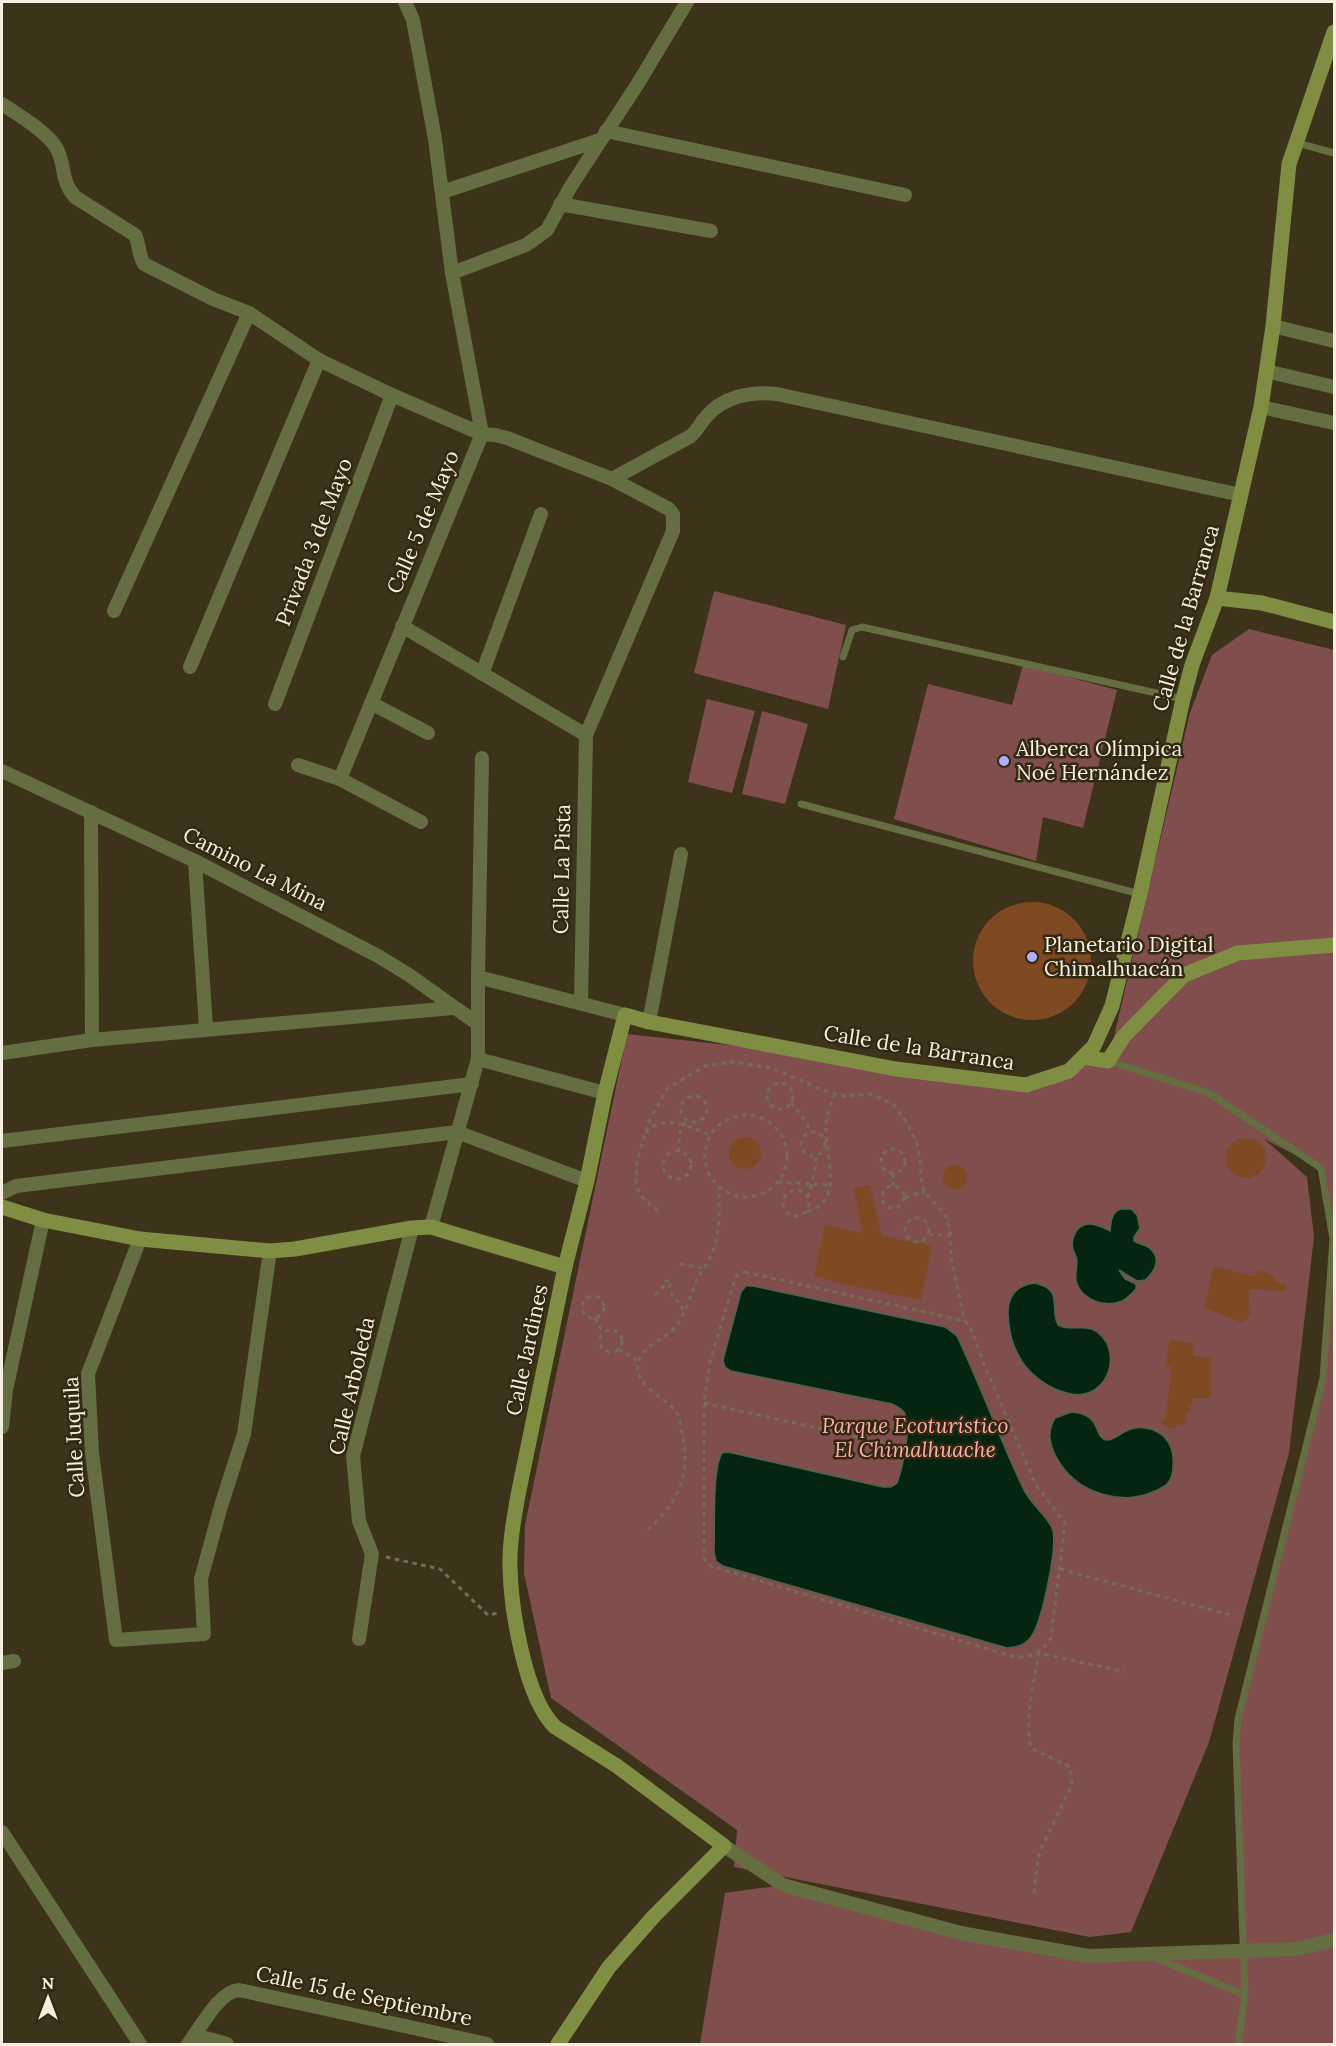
<svg xmlns="http://www.w3.org/2000/svg" width="1336" height="2046" font-family="Lora,serif">
<rect width="100%" height="100%" fill="#3d331b"/>
<g fill="#804e4d">
<path d="M 714,591 L 846,625 L 828,709 L 694,673 Z"/>
<path d="M 1249,629 L 1334,650 L 1334,2044 L 700,2044 L 725,1893 L 783,1885 L 1088,1956 L 1244,1950 L 1238,1719 L 1323,1378 L 1333,1239 L 1321,1168 L 1264,1139 L 1307,1177 L 1314,1237 L 1289,1453 L 1209,1742 L 1131,1932 L 1090,1937 L 734,1867 L 737,1830 L 551,1698 L 524,1573 L 525,1525 L 627,1034 L 1048,1080 L 1085,1060 L 1108,1062 L 1190,713 L 1212,655 Z"/>
<path d="M 1023,665 L 1117,690 L 1083,828 L 1043,817 L 1036,861 L 894,819 L 928,684 L 1012,705 Z"/>
<path d="M 707,699 L 755,711 L 732,793 L 688,782 Z"/>
<path d="M 762,711 L 808,724 L 785,804 L 742,794 Z"/>
</g>
<g fill="#062510" stroke="#4e624f" stroke-width="1.5">
<path d="M 1121,1209 L 1131,1209 L 1137,1215 L 1140,1228 L 1134,1237 L 1134,1241 C 1139,1244 1143,1244 1148,1247 C 1162,1257 1156,1271 1145,1280 L 1137,1281 L 1119,1270 L 1125,1279 L 1136,1284 L 1136,1289 C 1132,1293 1127,1299 1122,1301 C 1105,1308 1080,1300 1076,1280 C 1075,1274 1077,1268 1077,1262 C 1077,1257 1074,1253 1073,1249 C 1070,1238 1077,1225 1088,1224 C 1096,1223 1104,1228 1110,1231 C 1111,1222 1111,1212 1121,1209 Z"/>
<path d="M 1035,1283 C 1064,1290 1049,1306 1058,1325 C 1069,1332 1085,1323 1097,1332 C 1120,1349 1112,1388 1084,1394 C 1074,1397 1062,1392 1053,1388 C 1023,1373 1009,1347 1008,1313 C 1008,1296 1017,1285 1035,1283 Z"/>
<path d="M 746,1286 L 753,1286 L 945,1327 L 957,1336 C 981,1387 1000,1440 1024,1490 C 1031,1505 1050,1518 1053,1531 C 1057,1549 1042,1622 1031,1637 C 1025,1645 1017,1647 1007,1648 L 723,1566 L 716,1561 L 714,1552 C 715,1530 712,1469 722,1453 L 728,1452 L 883,1487 L 891,1487 L 897,1483 C 902,1470 911,1429 906,1416 C 904,1410 898,1407 892,1404 L 731,1371 L 725,1367 L 723,1360 L 741,1292 Z"/>
<path d="M 1071,1412 C 1104,1414 1092,1438 1107,1440 C 1116,1441 1127,1424 1145,1428 C 1166,1431 1175,1447 1173,1467 C 1173,1473 1171,1480 1167,1484 C 1164,1487 1159,1489 1155,1491 C 1123,1506 1081,1494 1061,1465 C 1051,1450 1045,1434 1055,1418 Z"/>
</g>
<g fill="#7e4923">
<circle cx="1032" cy="961" r="59"/>
<circle cx="745" cy="1153" r="16"/>
<circle cx="1246" cy="1158" r="20"/>
<circle cx="955" cy="1177" r="12"/>
<path d="M 870,1185 L 882,1236 L 932,1246 L 921,1300 L 847,1285 L 814,1276 L 825,1225 L 862,1233 L 854,1188 Z"/>
<path d="M 1214,1266 L 1256,1277 L 1257,1269 L 1275,1276 L 1275,1282 L 1286,1285 L 1285,1291 L 1249,1289 L 1250,1315 L 1243,1323 L 1204,1308 Z"/>
<path d="M 1170,1340 L 1194,1343 L 1193,1356 L 1211,1358 L 1211,1398 L 1192,1398 L 1193,1405 L 1189,1405 L 1190,1411 L 1187,1411 L 1186,1424 L 1178,1425 L 1174,1429 L 1162,1425 L 1166,1414 L 1172,1367 L 1165,1366 Z"/>
</g>
<g fill="none" stroke-linecap="round" stroke-linejoin="round">
<g stroke="#756c57" stroke-width="3" stroke-dasharray="4.5 4.5" stroke-linecap="butt">
<circle cx="780" cy="1096" r="13"/>
<circle cx="694" cy="1109" r="13"/>
<path d="M 791,1102 L 807,1123 L 810,1132"/>
<circle cx="746" cy="1156" r="41"/>
<circle cx="813" cy="1144" r="12"/>
<path d="M 646,1133 C 661,1112 692,1128 710,1135"/>
<circle cx="893" cy="1161" r="12"/>
<circle cx="677" cy="1165" r="14"/>
<path d="M 679,1152 L 679,1134 L 687,1120"/>
<path d="M 893,1173 L 893,1185"/>
<path d="M 778,1182 L 830,1185"/>
<circle cx="893" cy="1197" r="11"/>
<circle cx="796" cy="1203" r="13"/>
<path d="M 808,1197 L 814,1175 L 816,1156"/>
<path d="M 905,1198 L 925,1191"/>
<path d="M 658,1211 L 641,1196 L 636,1185 L 637,1161 L 649,1121 L 668,1088 L 705,1066 L 733,1062 L 772,1068 L 823,1090 L 845,1096 L 871,1094 L 893,1104 L 905,1120 L 916,1141 L 920,1158 L 922,1186 L 927,1195 L 945,1214 L 950,1230 L 951,1258 L 965,1321"/>
<path d="M 807,1211 C 846,1203 824,1151 826,1125 C 826,1114 831,1104 835,1093"/>
<circle cx="917" cy="1230" r="12"/>
<path d="M 929,1234 L 950,1236"/>
<path d="M 680,1264 L 703,1268"/>
<path d="M 745,1272 L 965,1321 L 970,1326 L 986,1369 L 1036,1485 L 1065,1523 L 1051,1637 C 1043,1653 1032,1657 1015,1657 L 710,1566 L 704,1558 L 704,1403 L 710,1362 L 735,1279 L 738,1274 Z"/>
<path d="M 655,1295 L 663,1287 L 664,1281 L 671,1281 L 669,1289 L 676,1300 L 681,1304 L 683,1311"/>
<circle cx="593" cy="1307" r="11"/>
<path d="M 595,1318 L 603,1333"/>
<circle cx="611" cy="1341" r="11"/>
<path d="M 618,1349 L 638,1361"/>
<path d="M 704,1403 L 891,1444"/>
<path d="M 648,1530 C 679,1501 691,1475 682,1433 C 681,1428 680,1420 678,1415 C 667,1395 635,1390 638,1364 C 641,1345 666,1340 676,1326 C 685,1314 689,1299 695,1285 C 699,1274 708,1264 712,1253 C 721,1232 719,1209 719,1186"/>
<path d="M 386,1557 L 440,1569 L 488,1615 L 500,1613"/>
<path d="M 1060,1569 L 1234,1616"/>
<path d="M 1034,1893 L 1039,1853 L 1072,1785 L 1070,1767 L 1031,1748 C 1024,1717 1034,1684 1039,1653 L 1125,1672"/>
</g>
<g stroke="#656e41" stroke-width="7">
<path d="M 1297,143 L 1334,153"/>
<path d="M 843,657 L 852,630 L 862,627 L 1183,699"/>
<path d="M 801,804 L 1140,894"/>
<path d="M 1108,1061 L 1209,1093 L 1321,1168 L 1333,1239 L 1323,1378 L 1238,1719 L 1236,1743 L 1245,1995 L 1238,2044"/>
<path d="M 1153,1957 L 1245,1995"/>
</g>
<g stroke="#656e41" stroke-width="14">
<path d="M 405,2 L 413,20 L 435,139 L 452,273 L 482,434"/>
<path d="M 2,104 C 17,114 49,133 57,149 C 66,166 60,180 75,197 L 135,235 C 140,245 138,254 144,264 L 213,299 L 249,313 L 319,360 L 392,395 L 482,434 L 495,435 L 507,438 L 612,479 L 669,509 L 673,514 L 673,531 L 586,735 L 581,1003"/>
<path d="M 606,131 L 905,195"/>
<path d="M 442,192 L 600,140"/>
<path d="M 560,204 L 711,231"/>
<path d="M 452,273 L 526,245 L 547,230 L 571,186 L 637,85 L 687,2"/>
<path d="M 1273,326 L 1334,341"/>
<path d="M 1266,371 L 1334,387"/>
<path d="M 1261,407 L 1334,423"/>
<path d="M 612,479 L 691,436 C 698,430 700,423 706,417 C 723,396 752,391 777,394 L 1241,495"/>
<path d="M 114,611 L 249,313"/>
<path d="M 402,626 L 586,735"/>
<path d="M 190,667 L 319,360"/>
<path d="M 482,674 L 541,514"/>
<path d="M 371,703 L 428,733"/>
<path d="M 275,704 L 392,395"/>
<path d="M 298,765 L 340,779 L 421,822"/>
<path d="M 2,771 L 195,861 L 378,956 L 409,975 L 478,1024"/>
<path d="M 340,779 L 482,434"/>
<path d="M 91,812 L 92,1040"/>
<path d="M 195,861 L 206,1028"/>
<path d="M 478,977 L 625,1015"/>
<path d="M 649,1022 L 681,854"/>
<path d="M 2,1053 L 92,1040 L 453,1008"/>
<path d="M 478,1059 L 605,1093"/>
<path d="M 2,1141 L 472,1084"/>
<path d="M 2,1193 L 16,1186 L 457,1132 L 587,1181"/>
<path d="M 431,1227 L 478,1059 L 478,977 L 482,758"/>
<path d="M 140,1239 L 88,1374 L 92,1453 L 116,1640 L 204,1634 L 201,1579 L 221,1506 L 244,1434 L 270,1251"/>
<path d="M 2,1427 L 6,1390 L 43,1220"/>
<path d="M 359,1639 L 372,1554 L 359,1521 L 353,1456 L 412,1228"/>
<path d="M 2,1663 L 14,1661"/>
<path d="M 2,1832 L 140,2044"/>
<path d="M 724,1846 L 783,1885 L 961,1933 L 1088,1956 L 1297,1949 L 1334,1940"/>
<path d="M 195,2035 L 227,2044"/>
<path d="M 188,2044 C 200,2029 219,1991 239,1990 L 487,2044"/>
</g>
<g stroke="#808e43" stroke-width="15">
<path d="M 1217,598 L 1262,603 L 1334,622"/>
<path d="M 1083,1057 L 1108,1061 L 1124,1036 L 1184,975 L 1238,953 L 1334,945"/>
<path d="M 2,1207 L 43,1220 L 140,1239 L 270,1251 L 295,1249 L 412,1228 L 431,1227 L 565,1267"/>
<path d="M 558,2044 L 609,1967 L 655,1915 L 724,1846 L 617,1766 L 555,1727 C 525,1698 511,1609 510,1568 C 509,1544 514,1519 518,1495 L 565,1267 L 587,1181 L 605,1093 L 625,1015 L 649,1022 L 896,1069 L 1026,1085 L 1069,1071 L 1094,1046 L 1112,1006 L 1140,894 L 1183,699 L 1192,665 L 1217,598 L 1261,407 L 1273,326 L 1289,164 L 1334,32"/>
</g>
</g>
<g fill="#afaefa" stroke="#332811" stroke-width="2">
<circle cx="1004" cy="761" r="6"/>
<circle cx="1032" cy="957" r="6"/>
</g>
<g text-anchor="middle" stroke-width="5" stroke-linejoin="round" paint-order="stroke">
<g font-size="21" fill="#f6efe1" stroke="#332811">
<text transform="translate(423 522) rotate(-67)" y="7">Calle 5 de Mayo</text>
<text transform="translate(314 542) rotate(-69)" y="7">Privada 3 de Mayo</text>
<text transform="translate(1186 618) rotate(-74)" y="7">Calle de la Barranca</text>
<text transform="translate(255 869) rotate(27)" y="7">Camino La Mina</text>
<text transform="translate(562 869) rotate(-89)" y="7">Calle La Pista</text>
<text transform="translate(919 1048) rotate(9)" y="7">Calle de la Barranca</text>
<text transform="translate(527 1350) rotate(-78)" y="7">Calle Jardines</text>
<text transform="translate(352 1386) rotate(-77)" y="7">Calle Arboleda</text>
<text transform="translate(74 1437) rotate(-93)" y="7">Calle Juquila</text>
<text transform="translate(364 1996) rotate(12)" y="7">Calle 15 de Septiembre</text>
</g>
<g font-size="21" fill="#f6efe1" stroke="#332811" text-anchor="start">
<text x="1016" y="756">Alberca Olímpica<tspan x="1016" dy="24">Noé Hernández</tspan></text>
<text x="1044" y="952">Planetario Digital<tspan x="1044" dy="24">Chimalhuacán</tspan></text>
</g>
<g font-size="21" font-style="italic" fill="#feadaa" stroke="#332811">
<text x="915" y="1433">Parque Ecoturístico<tspan x="915" dy="24">El Chimalhuache</tspan></text>
</g>
</g>
<rect width="1336" height="2046" fill="none" stroke="#f6efe1" stroke-width="6"/>
<g transform="translate(48 1998)" stroke="#332811" stroke-width="4.5" paint-order="stroke">
<path d="M0-4.5L10 22L0 15L-10 22Z" fill="#f6efe1"/>
<text y="-9" font-size="16" font-weight="bold" text-anchor="middle" fill="#f6efe1">N</text>
</g>
</svg>
